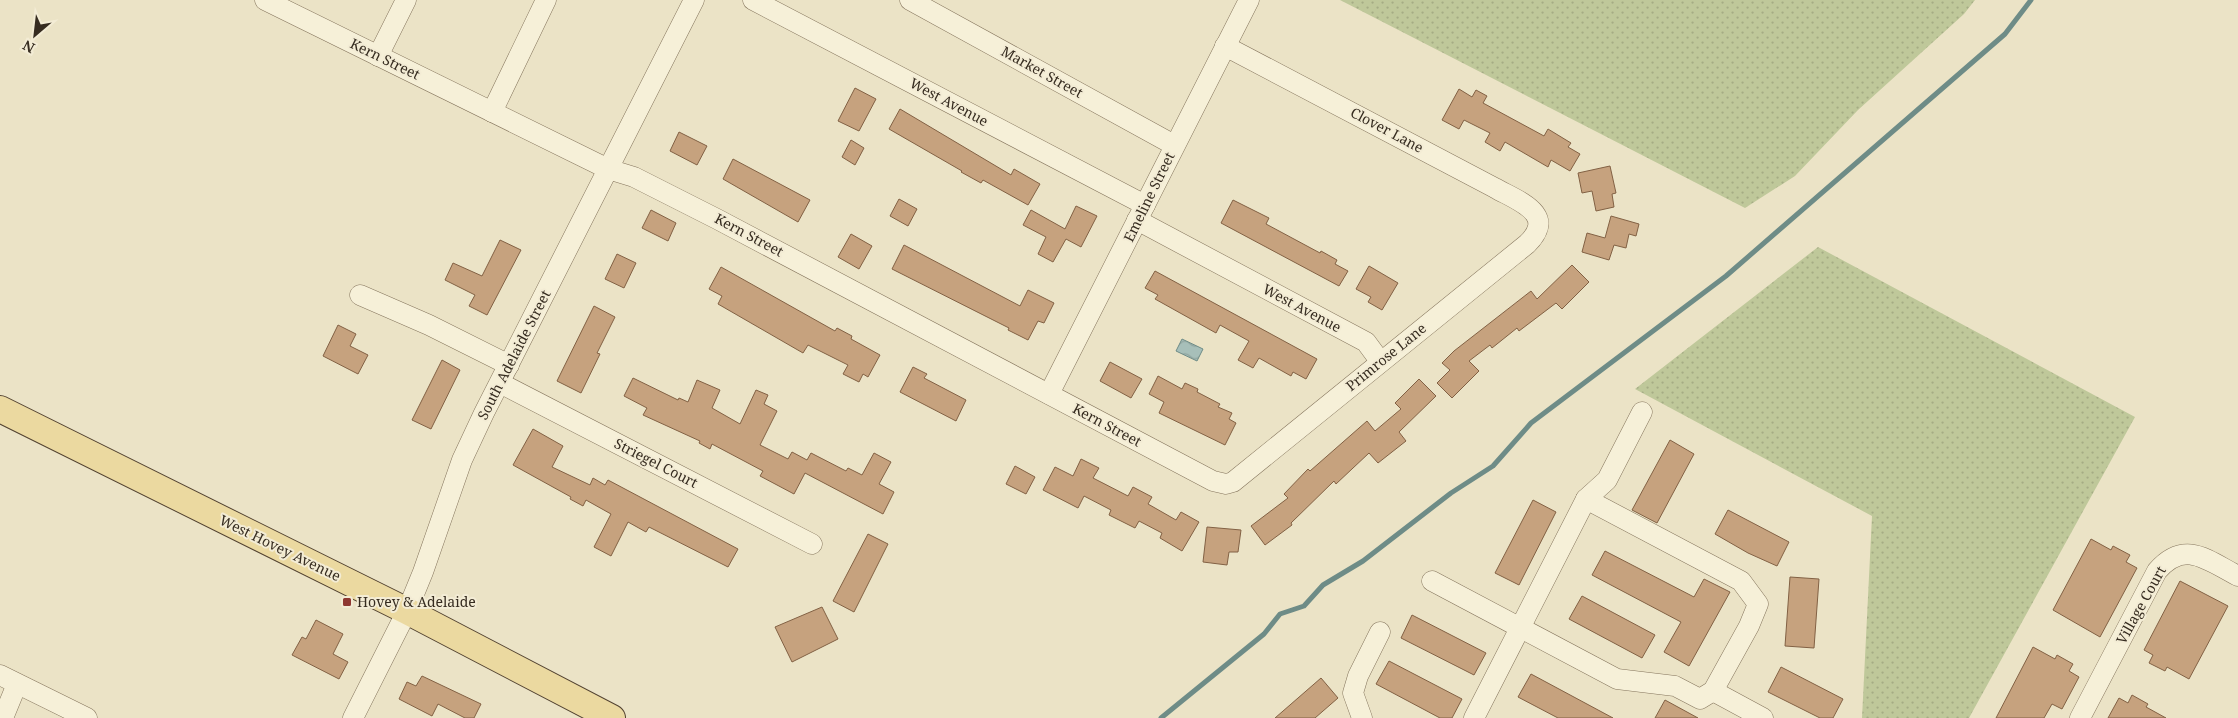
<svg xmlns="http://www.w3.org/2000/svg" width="2238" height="718" font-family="'Noto Serif',serif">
<defs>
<pattern id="grass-dots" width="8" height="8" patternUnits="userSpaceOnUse" patternTransform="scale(1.25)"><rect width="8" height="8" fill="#bfc89a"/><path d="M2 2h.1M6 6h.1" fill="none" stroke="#a5ac84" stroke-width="1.8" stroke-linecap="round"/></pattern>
<pattern id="water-waves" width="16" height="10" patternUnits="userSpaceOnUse" patternTransform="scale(1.25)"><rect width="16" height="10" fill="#a7bfb9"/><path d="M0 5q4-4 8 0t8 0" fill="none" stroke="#90a49f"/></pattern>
</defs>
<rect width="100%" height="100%" fill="#ebe3c6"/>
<g fill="url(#grass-dots)">
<path d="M 1340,0 L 1975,0 L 1964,14 L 1858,110 L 1795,176 L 1745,208 Z"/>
<path d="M 1818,247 L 2135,417 L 1969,718 L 1862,718 L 1872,516 L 1635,389 Z"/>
</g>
<path fill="url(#water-waves)" stroke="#6e8c87" d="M 1182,339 L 1203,349 L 1197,361 L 1176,351 Z"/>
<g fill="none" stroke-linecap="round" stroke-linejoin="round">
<path stroke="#6e8c87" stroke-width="5" d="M 1161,718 L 1264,634 L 1280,614 L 1304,606 L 1323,585 L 1363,561 L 1451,493 L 1493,466 L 1531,423 L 1726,276 L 2005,34 L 2031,0"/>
</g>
<g fill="#c6a27e" stroke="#826144">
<path d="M 855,88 L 876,99 L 859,131 L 838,121 Z"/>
<path d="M 1459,89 L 1472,97 L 1476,90 L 1487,96 L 1483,103 L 1544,136 L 1548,129 L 1571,143 L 1568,147 L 1580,154 L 1570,171 L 1551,160 L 1548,167 L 1505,142 L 1500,151 L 1485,142 L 1490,133 L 1464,120 L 1459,129 L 1442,120 Z"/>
<path d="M 900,109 L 1011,175 L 1014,169 L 1040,184 L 1028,205 L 983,180 L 981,183 L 961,172 L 962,171 L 889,129 Z"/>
<path d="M 679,132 L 707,146 L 697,165 L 670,151 Z"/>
<path d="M 851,140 L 864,148 L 855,165 L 842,157 Z"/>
<path d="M 733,159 L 810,200 L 798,222 L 723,179 Z"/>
<path d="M 1610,166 L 1616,193 L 1612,194 L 1614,207 L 1596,211 L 1592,191 L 1582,193 L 1578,173 Z"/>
<path d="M 899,199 L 917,209 L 908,226 L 890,216 Z"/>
<path d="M 1233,200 L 1269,218 L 1266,224 L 1320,253 L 1321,251 L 1337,260 L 1335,264 L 1348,271 L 1339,286 L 1221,223 Z"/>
<path d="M 1076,206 L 1097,216 L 1081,247 L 1066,239 L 1053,262 L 1038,254 L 1046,237 L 1023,225 L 1031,210 L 1065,229 Z"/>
<path d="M 651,210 L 676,223 L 668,241 L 642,228 Z"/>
<path d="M 1611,216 L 1639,224 L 1636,236 L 1629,234 L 1626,248 L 1614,245 L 1609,260 L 1582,252 L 1587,233 L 1605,238 Z"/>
<path d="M 851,234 L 872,246 L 859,269 L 838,257 Z"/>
<path d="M 500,240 L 521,250 L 487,315 L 469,306 L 475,295 L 445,280 L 453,263 L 482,276 Z"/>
<path d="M 904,245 L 1020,306 L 1028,290 L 1054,303 L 1044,323 L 1038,321 L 1028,340 L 1008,330 L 1009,328 L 892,269 Z"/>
<path d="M 617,254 L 636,263 L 624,288 L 605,279 Z"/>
<path d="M 1572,265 L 1589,282 L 1562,309 L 1556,303 L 1519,331 L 1517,328 L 1492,348 L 1490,345 L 1469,361 L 1479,371 L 1452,398 L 1437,383 L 1450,370 L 1442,363 L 1454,351 L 1531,291 L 1537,299 Z"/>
<path d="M 1369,266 L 1398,283 L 1382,310 L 1368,302 L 1371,297 L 1356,289 Z"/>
<path d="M 721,267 L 835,331 L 837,328 L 852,336 L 851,339 L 880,355 L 868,377 L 863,374 L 859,382 L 843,374 L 848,365 L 808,345 L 803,353 L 718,304 L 722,296 L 709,289 Z"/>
<path d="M 1155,271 L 1317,359 L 1306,379 L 1293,372 L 1291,376 L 1259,358 L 1253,368 L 1238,360 L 1249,341 L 1220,325 L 1216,333 L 1155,299 L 1158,295 L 1145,288 Z"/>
<path d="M 594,306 L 615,317 L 597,353 L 600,354 L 581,393 L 557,381 Z"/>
<path d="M 338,325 L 356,334 L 350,346 L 368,355 L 358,374 L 323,356 Z"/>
<path d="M 442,360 L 460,370 L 431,429 L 412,420 Z"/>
<path d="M 1110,362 L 1142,379 L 1131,398 L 1100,381 Z"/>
<path d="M 913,367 L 927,374 L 924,378 L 966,400 L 956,421 L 900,392 Z"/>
<path d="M 1158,376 L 1182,389 L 1185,383 L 1198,389 L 1197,392 L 1220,404 L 1218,407 L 1232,413 L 1229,419 L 1236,423 L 1225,445 L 1159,413 L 1164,402 L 1149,394 Z"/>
<path d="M 633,378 L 678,400 L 679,398 L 688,402 L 697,380 L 720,390 L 712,408 L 740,424 L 756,390 L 768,395 L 764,404 L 777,411 L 760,445 L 788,459 L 792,452 L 807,460 L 811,453 L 846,471 L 848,468 L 862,475 L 874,453 L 891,462 L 879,484 L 894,492 L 883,514 L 805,473 L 794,494 L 760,476 L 763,471 L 712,444 L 710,449 L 699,443 L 700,441 L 643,415 L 647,408 L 624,396 Z"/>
<path d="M 1419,379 L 1436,396 L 1399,432 L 1406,441 L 1378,463 L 1369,453 L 1336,484 L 1334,481 L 1291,523 L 1292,525 L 1265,545 L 1251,526 L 1288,498 L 1284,494 L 1308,469 L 1310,471 L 1367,421 L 1375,431 L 1401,409 L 1395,403 Z"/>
<path d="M 533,429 L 563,446 L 552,467 L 590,485 L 593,478 L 605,485 L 608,480 L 738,549 L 728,567 L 649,527 L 646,532 L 628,522 L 611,556 L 594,547 L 611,514 L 586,500 L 583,506 L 570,499 L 571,497 L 513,465 Z"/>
<path d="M 1670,440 L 1694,454 L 1657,523 L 1632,510 Z"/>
<path d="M 1081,459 L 1099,468 L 1093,478 L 1128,496 L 1133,487 L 1152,497 L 1148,504 L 1176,520 L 1181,512 L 1199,522 L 1182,551 L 1160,538 L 1162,533 L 1139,521 L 1135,528 L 1109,515 L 1111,510 L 1084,496 L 1078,508 L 1043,490 L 1055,467 L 1073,476 Z"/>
<path d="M 1015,466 L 1035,477 L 1026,494 L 1006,484 Z"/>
<path d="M 1533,500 L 1556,512 L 1519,585 L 1495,573 Z"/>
<path d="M 1728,510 L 1789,542 L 1777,566 L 1748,553 L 1715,534 Z"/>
<path d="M 1207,527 L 1241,530 L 1238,552 L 1229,552 L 1227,565 L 1203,562 Z"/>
<path d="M 868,534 L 888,544 L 854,612 L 833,601 Z"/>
<path d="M 2091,539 L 2111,550 L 2113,546 L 2130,555 L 2126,562 L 2137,568 L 2100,637 L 2053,610 Z"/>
<path d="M 1605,551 L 1694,597 L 1704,579 L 1730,592 L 1689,666 L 1664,652 L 1681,622 L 1592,575 Z"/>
<path d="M 1790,577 L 1819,579 L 1814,648 L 1785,646 Z"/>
<path d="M 2180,581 L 2228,606 L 2189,679 L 2167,667 L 2165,671 L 2149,663 L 2153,655 L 2144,650 Z"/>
<path d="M 1582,596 L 1655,635 L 1642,658 L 1569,619 Z"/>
<path d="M 822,607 L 838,639 L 792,662 L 775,627 Z"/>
<path d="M 1412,615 L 1486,653 L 1474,675 L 1401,638 Z"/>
<path d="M 316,620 L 343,634 L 333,654 L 348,662 L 339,679 L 292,655 L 302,637 L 306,639 Z"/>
<path d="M 2033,647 L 2055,659 L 2057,655 L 2073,664 L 2069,671 L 2079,677 L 2062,709 L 2052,704 L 2044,718 L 1996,718 Z"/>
<path d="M 1389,661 L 1462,699 L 1452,718 L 1440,718 L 1376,684 Z"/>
<path d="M 1781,667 L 1843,699 L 1833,718 L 1820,718 L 1768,692 Z"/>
<path d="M 1531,674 L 1613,718 L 1558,718 L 1518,697 Z"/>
<path d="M 422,676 L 481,704 L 474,718 L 465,718 L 438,704 L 432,716 L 399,699 L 407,682 L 416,686 Z"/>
<path d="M 1321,678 L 1338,698 L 1315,718 L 1275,718 Z"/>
<path d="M 2132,695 L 2148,704 L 2146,707 L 2166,718 L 2108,718 L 2119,698 L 2128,703 Z"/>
<path d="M 1665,700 L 1698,718 L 1655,718 Z"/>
</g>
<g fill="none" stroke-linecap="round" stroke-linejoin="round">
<defs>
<g id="minor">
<path d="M 265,0 L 608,169 L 634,177 L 717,219 L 1213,481 L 1226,484 L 1233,482 L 1527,244 C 1558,214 1518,201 1495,188 L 1225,46"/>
<path d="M 753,0 L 1145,205"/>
<path d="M 910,0 L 1174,145"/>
<path d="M 378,56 L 406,0"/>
<path d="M 492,112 L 546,0"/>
<path d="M 1137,220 L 1366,342 L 1380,361"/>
<path d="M 360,295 L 429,325 L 509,365"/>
<path d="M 500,383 L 812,544"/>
<path d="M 1049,394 L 1249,0"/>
<path d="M 1432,581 L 1617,679 L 1675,686 L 1700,699 L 1713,691 L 1749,626 L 1758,604 L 1741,581 L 1586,499 L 1607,480 L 1642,412"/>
<path d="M 0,675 L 87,718"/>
<path d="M 1713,691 L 1763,718"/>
<path d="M 3,718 L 17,684"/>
<path d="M 353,718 L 407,611 L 423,572 L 462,460 L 484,413 L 694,0"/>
<path d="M 1362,718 L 1353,693 L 1358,676 L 1380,632"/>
<path d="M 1474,718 L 1586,499"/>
<path d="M 2080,718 L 2157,571 C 2185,539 2207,560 2238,576"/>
</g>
<path id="major" d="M 0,409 L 407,611 L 612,718"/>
</defs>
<use href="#minor" stroke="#85755d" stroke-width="21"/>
<use href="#major" stroke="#534331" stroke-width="28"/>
<use href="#minor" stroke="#f6f0d8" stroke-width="20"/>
<use href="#major" stroke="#ebd9a0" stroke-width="26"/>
</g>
<rect fill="#8f3831" stroke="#f3ecd5" stroke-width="2" x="342" y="597" width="10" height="10" rx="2.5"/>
<g text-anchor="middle" stroke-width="4" stroke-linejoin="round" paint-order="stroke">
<g font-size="14" fill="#362c20" stroke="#f3ecd5">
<text transform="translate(385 59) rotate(26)" y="5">Kern Street</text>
<text transform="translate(1042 72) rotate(29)" y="5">Market Street</text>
<text transform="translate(949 102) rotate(28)" y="5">West Avenue</text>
<text transform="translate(1387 130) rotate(28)" y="5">Clover Lane</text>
<text transform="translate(1149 197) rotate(-64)" y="5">Emeline Street</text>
<text transform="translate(749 235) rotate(28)" y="5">Kern Street</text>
<text transform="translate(1302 308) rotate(28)" y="5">West Avenue</text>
<text transform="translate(514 355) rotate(-63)" y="5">South Adelaide Street</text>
<text transform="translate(1386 357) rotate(-39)" y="5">Primrose Lane</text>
<text transform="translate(1107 425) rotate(28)" y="5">Kern Street</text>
<text transform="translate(656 463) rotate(27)" y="5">Striegel Court</text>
<text transform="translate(280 548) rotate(26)" y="5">West Hovey Avenue</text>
<text transform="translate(2141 605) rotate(-61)" y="5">Village Court</text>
</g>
<g font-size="14" fill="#362c20" stroke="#f3ecd5" text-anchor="start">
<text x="357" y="607">Hovey &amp; Adelaide</text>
</g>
</g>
<g transform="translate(35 35) rotate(208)" stroke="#f3ecd5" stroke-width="4" paint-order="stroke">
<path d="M0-4L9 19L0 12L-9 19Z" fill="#362c20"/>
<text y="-8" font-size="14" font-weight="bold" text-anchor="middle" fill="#362c20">N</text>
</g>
</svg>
